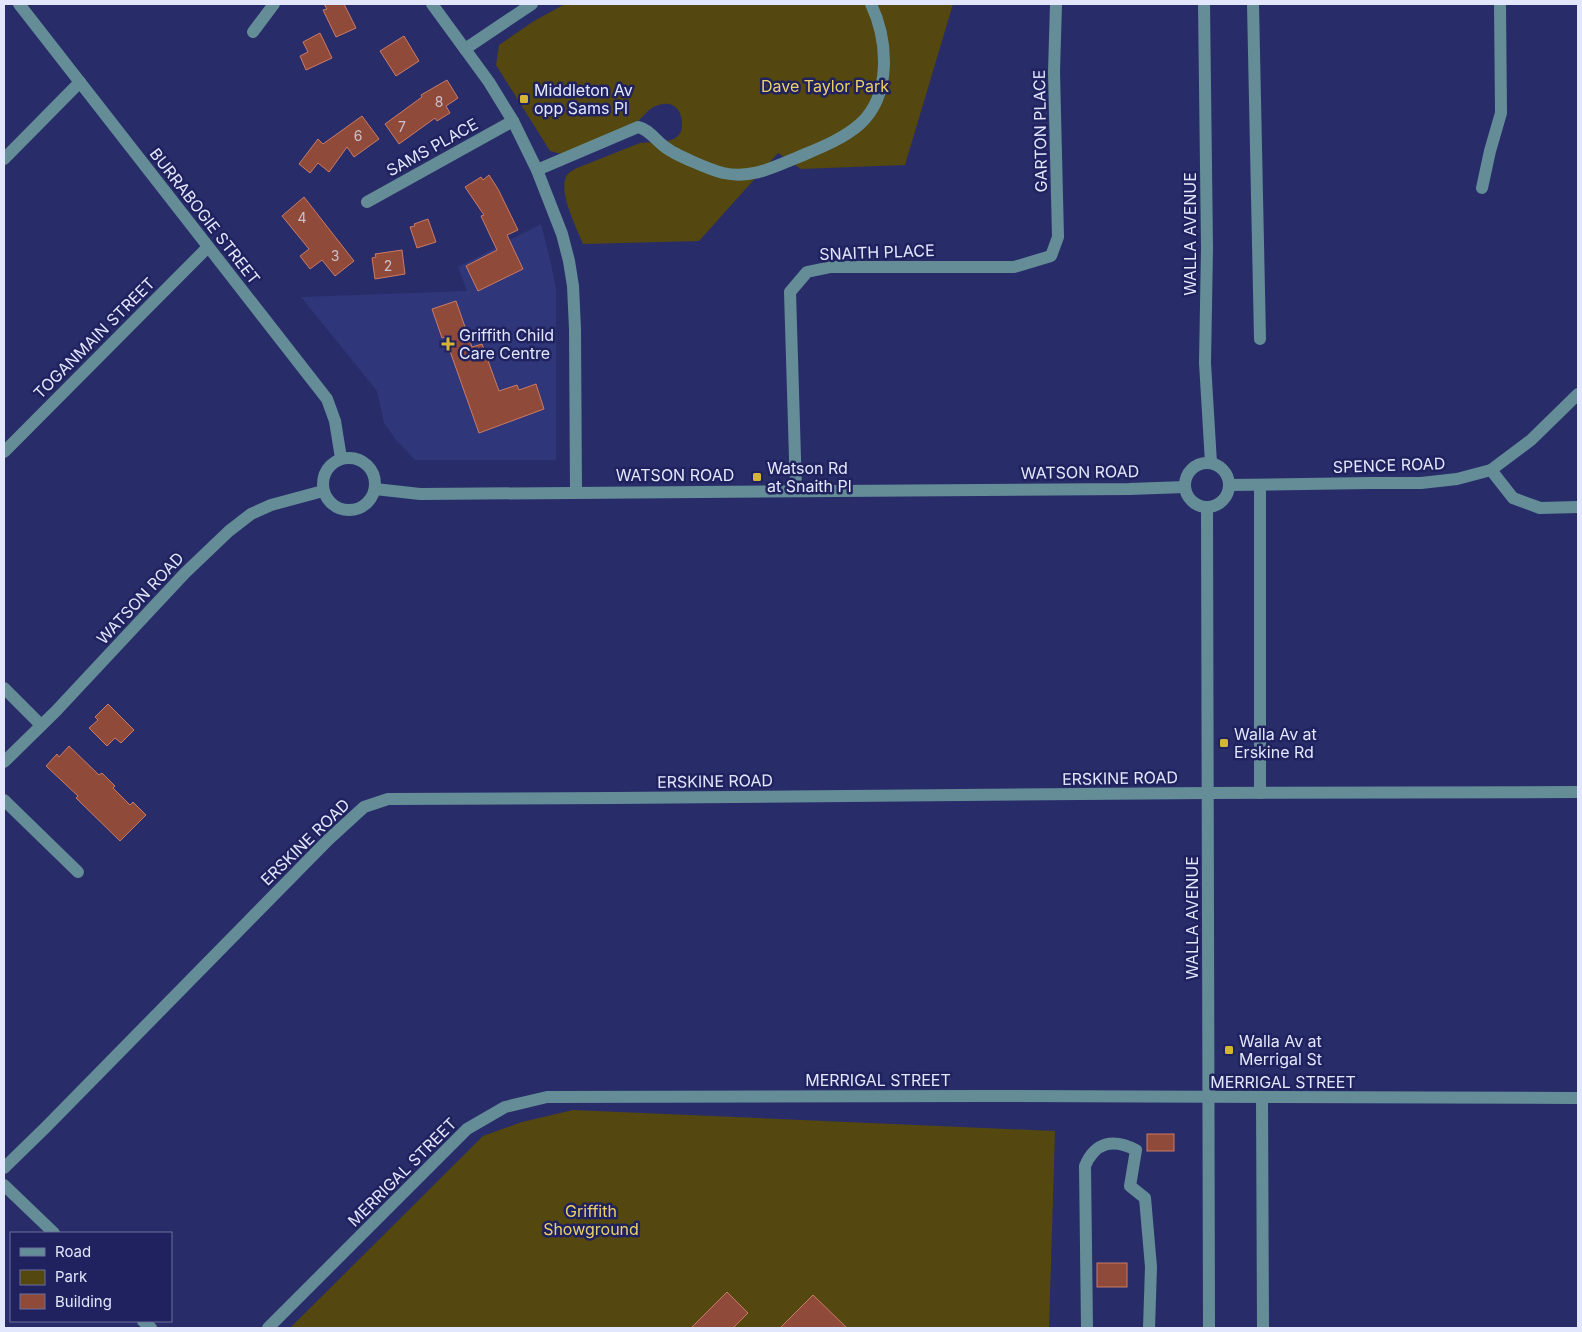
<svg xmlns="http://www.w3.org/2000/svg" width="1582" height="1332" font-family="Inter,sans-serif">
<rect width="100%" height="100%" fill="#282d69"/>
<path fill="#2f3679" d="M 541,224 L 550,259 L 556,288 L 556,460 L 415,460 L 396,440 L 384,423 L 377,391 L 301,297 L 467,291 L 458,267 Z"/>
<g fill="#54470f">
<path d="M 565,4 L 953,4 L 905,165 L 801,169 L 778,153 L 699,241 L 583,244 C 577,228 557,191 567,175 C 569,172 573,170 577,168 L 640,143 C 654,141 681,146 682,126 C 683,109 672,99 656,106 C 649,108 644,116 638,121 C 628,129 602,138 589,144 C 583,147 575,152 568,154 C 563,155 555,152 550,151 L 496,65 L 499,45 L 534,21 Z"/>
<path d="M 573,1110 L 1055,1131 L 1049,1328 L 290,1328 L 483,1136 L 522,1122 Z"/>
</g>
<g fill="#8f4a39" stroke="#ca7b67">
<path d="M 324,4 L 344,4 L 356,28 L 336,37 L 323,10 L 327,9 Z"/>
<path d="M 320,33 L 332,58 L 306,70 L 300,56 L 308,52 L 303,42 Z"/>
<path d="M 404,36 L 419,61 L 396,76 L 380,51 Z"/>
<path d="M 447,80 L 458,98 L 446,106 L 450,113 L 437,121 L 435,118 L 399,144 L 385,124 L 422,97 L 421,95 Z"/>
<path d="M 362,116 L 379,139 L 354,157 L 347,147 L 329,172 L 318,163 L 310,173 L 299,164 L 318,139 L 323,144 Z"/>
<path d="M 489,175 L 498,189 L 518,230 L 507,235 L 523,269 L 478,291 L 466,266 L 497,250 L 481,216 L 484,215 L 465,187 L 481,177 L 483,180 Z"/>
<path d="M 304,197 L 354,261 L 335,276 L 322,260 L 310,269 L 300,256 L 309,249 L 282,216 Z"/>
<path d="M 428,219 L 436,242 L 417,248 L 410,227 L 415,226 L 414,224 Z"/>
<path d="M 402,250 L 405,274 L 375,279 L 372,258 L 376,257 L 375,254 Z"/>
<path d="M 456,301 L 472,347 L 482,344 L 499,391 L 517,385 L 519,390 L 536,384 L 544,409 L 479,433 L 445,337 L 442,338 L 432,309 Z"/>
<path d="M 108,704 L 134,730 L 121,743 L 115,738 L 107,746 L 89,728 L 98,720 L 95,717 Z"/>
<path d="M 69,746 L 99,775 L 102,773 L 115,786 L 113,788 L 130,805 L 133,802 L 146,815 L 120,841 L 76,798 L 78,796 L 46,766 L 57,754 L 59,757 Z"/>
<rect x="1147" y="1134" width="27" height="17"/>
<rect x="1097" y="1263" width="30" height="24"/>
<path d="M 727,1292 L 748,1313 L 733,1328 L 691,1328 Z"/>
<path d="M 813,1295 L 847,1328 L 780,1328 Z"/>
</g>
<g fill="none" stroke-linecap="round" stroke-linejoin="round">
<g stroke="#658d97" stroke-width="12">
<path d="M 19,4 L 327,399 L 335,421 L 341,458"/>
<path d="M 432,4 L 489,82 L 513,121 L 537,170 L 562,234 L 569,261 L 573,286 L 575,329 L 576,492"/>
<path d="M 1204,4 L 1207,248 L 1205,363 L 1211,463"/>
<path d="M 1253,4 L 1260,339"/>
<path d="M 253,32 L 274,4"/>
<path d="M 465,49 L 532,4"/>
<path d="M 4,159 L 80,82"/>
<path d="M 537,170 L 638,127 C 649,129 656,141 665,147 C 675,155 711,170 723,173 C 751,179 772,168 796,158 C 817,149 842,140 860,124 C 892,95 888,40 871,4"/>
<path d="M 1482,188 L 1490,151 L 1501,113 L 1500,4"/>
<path d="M 367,202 L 513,121"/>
<path d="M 4,452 L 208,247"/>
<circle cx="349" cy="484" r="26"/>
<circle cx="1207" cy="485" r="22"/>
<path d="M 1491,470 L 1513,498 L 1540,508 L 1578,507"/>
<path d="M 1230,485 L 1370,483 L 1421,483 L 1457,479 L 1491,470 L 1531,440 L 1578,394"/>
<path d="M 1260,485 L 1260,793"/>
<path d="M 375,489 L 420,494 L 1129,489 L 1185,487"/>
<path d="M 796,491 L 790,292 L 807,272 L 831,267 L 1014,267 L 1051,256 L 1058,237 L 1054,72 L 1056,4"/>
<path d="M 1207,508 L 1209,1328"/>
<path d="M 4,688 L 41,725"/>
<path d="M 4,762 L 56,711 L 185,573 L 229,531 L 251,514 L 271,505 L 323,491"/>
<path d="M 4,800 L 78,872"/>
<path d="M 1262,1098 L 1263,1328"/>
<path d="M 4,1168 L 46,1127 L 328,840 L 364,807 L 388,799 L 613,798 L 1208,793 L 1578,792"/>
<path d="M 4,1185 L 54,1233"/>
<path d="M 143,1321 L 151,1328"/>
<path d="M 268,1328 L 467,1129 L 505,1107 L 547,1097 L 986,1096 L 1578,1098"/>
<path d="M 1087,1328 L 1085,1166 C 1095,1142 1113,1138 1136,1150 L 1130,1186 L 1145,1198 L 1151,1267 L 1149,1328"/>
</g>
</g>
<g fill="#d4b635" stroke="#1f225e" stroke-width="2">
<rect x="519" y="94" width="10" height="10" rx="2.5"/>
<path d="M445.5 336.5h5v5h5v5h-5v5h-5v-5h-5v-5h5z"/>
<rect x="752" y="472" width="10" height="10" rx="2.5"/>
<rect x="1219" y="738" width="10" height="10" rx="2.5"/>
<rect x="1224" y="1045" width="10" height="10" rx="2.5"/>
</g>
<g text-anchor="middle" stroke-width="5" stroke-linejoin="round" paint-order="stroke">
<g font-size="14" fill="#cdc0cd">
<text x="439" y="107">8</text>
<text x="402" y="132">7</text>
<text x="358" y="141">6</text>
<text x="302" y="223">4</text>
<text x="335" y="261">3</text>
<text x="388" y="271">2</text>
</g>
<g font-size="16" fill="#ecd169" stroke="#1f225e">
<text x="825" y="92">Dave Taylor Park</text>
<text x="591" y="1217">Griffith<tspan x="591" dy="18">Showground</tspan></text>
</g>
<g font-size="16" fill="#e2e7fe" stroke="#1f225e" text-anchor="start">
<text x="534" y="96">Middleton Av<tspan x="534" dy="18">opp Sams Pl</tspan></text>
<text x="459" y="341">Griffith Child<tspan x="459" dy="18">Care Centre</tspan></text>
<text x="767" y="474">Watson Rd<tspan x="767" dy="18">at Snaith Pl</tspan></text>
<text x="1234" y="740">Walla Av at<tspan x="1234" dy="18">Erskine Rd</tspan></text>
<text x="1239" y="1047">Walla Av at<tspan x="1239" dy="18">Merrigal St</tspan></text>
</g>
<g font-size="16" fill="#e2e7fe" stroke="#1f225e">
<text transform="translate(1040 131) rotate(-91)" y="6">GARTON PLACE</text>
<text transform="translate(432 147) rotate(-29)" y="6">SAMS PLACE</text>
<text transform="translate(205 216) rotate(52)" y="6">BURRABOGIE STREET</text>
<text transform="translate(1190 234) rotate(-90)" y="6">WALLA AVENUE</text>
<text transform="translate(877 252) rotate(-2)" y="6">SNAITH PLACE</text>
<text transform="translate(94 338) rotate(-45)" y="6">TOGANMAIN STREET</text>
<text transform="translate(1389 465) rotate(-2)" y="6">SPENCE ROAD</text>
<text transform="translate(1080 472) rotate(-1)" y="6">WATSON ROAD</text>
<text x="675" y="481">WATSON ROAD</text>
<text transform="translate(140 598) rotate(-47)" y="6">WATSON ROAD</text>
<text transform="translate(1120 778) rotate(-1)" y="6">ERSKINE ROAD</text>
<text transform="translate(715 781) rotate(-1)" y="6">ERSKINE ROAD</text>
<text transform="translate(305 842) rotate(-44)" y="6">ERSKINE ROAD</text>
<text transform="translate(1192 918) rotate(-90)" y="6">WALLA AVENUE</text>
<text x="878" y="1086">MERRIGAL STREET</text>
<text x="1283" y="1088">MERRIGAL STREET</text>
<text transform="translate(402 1172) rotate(-45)" y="6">MERRIGAL STREET</text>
</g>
</g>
<rect width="1582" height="1332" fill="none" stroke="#e2e7fe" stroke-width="10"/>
<rect x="10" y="1232" width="162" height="90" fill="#1f225e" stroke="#6d719e"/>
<rect x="20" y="1248" width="25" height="8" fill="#658d97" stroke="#6d719e"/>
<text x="55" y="1257" font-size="15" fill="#e2e7fe">Road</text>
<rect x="20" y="1270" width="25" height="15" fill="#54470f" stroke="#6d719e"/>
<text x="55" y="1282" font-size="15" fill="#e2e7fe">Park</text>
<rect x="20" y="1294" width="25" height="15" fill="#8f4a39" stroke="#6d719e"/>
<text x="55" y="1307" font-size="15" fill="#e2e7fe">Building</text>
</svg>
